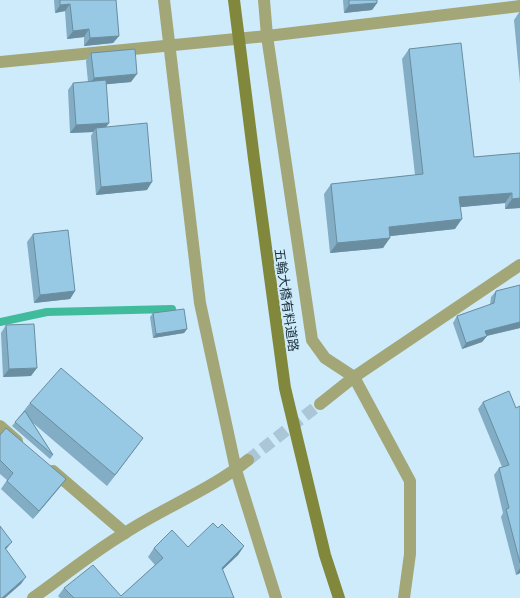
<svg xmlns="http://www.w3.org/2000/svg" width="520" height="598" font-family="'Times New Roman','Noto Sans JP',serif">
<rect width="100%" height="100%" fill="#ceebfc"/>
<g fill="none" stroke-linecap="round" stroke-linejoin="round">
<path stroke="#40bc9c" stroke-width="8" d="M 0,322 L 47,312 L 172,309"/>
<path stroke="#abc6d6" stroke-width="12" stroke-dasharray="12 6" stroke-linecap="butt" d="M 248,460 L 320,404"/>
<g stroke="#a3a777" stroke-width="12">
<path d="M 164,0 L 200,303 L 236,470 L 276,598"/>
<path d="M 264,0 L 267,36 L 312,340 L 325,358 L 354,377 L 410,481 L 410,554 L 404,598"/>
<path d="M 0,62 L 267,36 L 520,6"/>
<path d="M 320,404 L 354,377 L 520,265"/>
<path d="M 0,426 L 17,441"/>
<path d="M 53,471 L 125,533"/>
<path d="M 33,598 C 64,576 93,552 125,533 C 165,507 210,490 248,460"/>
</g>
<path stroke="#82883b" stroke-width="12" d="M 234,0 L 254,159 L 285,388 L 325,555 L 339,598"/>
</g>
<g fill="#82adc4">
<path d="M 54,0 L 116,0 L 119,36 L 113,43 L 84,46 L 84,37 L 67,39 L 65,11 L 55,13 Z"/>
<path d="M 343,0 L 377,0 L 377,3 L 372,10 L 344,13 Z"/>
<path d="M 520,11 L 520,83 L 514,20 Z"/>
<path d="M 409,49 L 474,157 L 520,153 L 520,208 L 505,209 L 505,203 L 460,207 L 455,229 L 390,236 L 383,248 L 330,253 L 324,194 L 331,184 L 415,175 L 402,59 Z"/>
<path d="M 91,53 L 131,82 L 106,84 L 109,123 L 106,127 L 147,190 L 96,195 L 91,136 L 93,132 L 70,133 L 68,90 L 73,83 L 88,82 L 86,61 Z"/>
<path d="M 33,234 L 75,291 L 70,299 L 34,303 L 27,242 Z"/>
<path d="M 520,285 L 520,328 L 487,336 L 482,342 L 462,349 L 453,323 L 457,316 L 490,305 L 491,297 L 496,291 Z"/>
<path d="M 153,313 L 187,329 L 184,333 L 153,338 L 150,317 Z"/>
<path d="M 6,325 L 31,376 L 3,377 L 1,333 Z"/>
<path d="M 483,402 L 516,408 L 520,406 L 520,573 L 516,575 L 501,517 L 503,513 L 494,475 L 499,468 L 502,467 L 478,409 Z"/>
<path d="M 30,403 L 143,438 L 107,486 L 33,423 L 53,455 L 50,459 L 12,426 Z"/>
<path d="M 0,435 L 66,479 L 60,487 L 33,519 L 1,489 L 7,480 L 0,474 Z"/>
<path d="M 218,528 L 244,546 L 238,555 L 222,570 L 234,598 L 60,598 L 58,596 L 64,588 L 121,596 L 155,565 L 148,557 L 154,548 L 188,547 Z"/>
</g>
<g fill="#6a8da0">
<path d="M 377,3 L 372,10 L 344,13 L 349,5 Z"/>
<path d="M 70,4 L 65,11 L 55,13 L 60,5 Z"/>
<path d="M 89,29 L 84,37 L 67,39 L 73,31 Z"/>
<path d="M 119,36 L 113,43 L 84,46 L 90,38 Z"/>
<path d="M 137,74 L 131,82 L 88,86 L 94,78 Z"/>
<path d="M 109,123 L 103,131 L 96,128 L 93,132 L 70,133 L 76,125 Z"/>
<path d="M 152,182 L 147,190 L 96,195 L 101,187 Z"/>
<path d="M 512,193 L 505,203 L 452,208 L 459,197 Z"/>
<path d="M 520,198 L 520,208 L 505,209 L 512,199 Z"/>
<path d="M 462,219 L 455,229 L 382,237 L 389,227 Z"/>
<path d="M 390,238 L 383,248 L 330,253 L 337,243 Z"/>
<path d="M 75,291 L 70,299 L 34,303 L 40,295 Z"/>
<path d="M 520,322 L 520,328 L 481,337 L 485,331 Z"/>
<path d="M 187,329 L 184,333 L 153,338 L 156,334 Z"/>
<path d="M 487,336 L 482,342 L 462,349 L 466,343 Z"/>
<path d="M 37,368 L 31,376 L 3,377 L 9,369 Z"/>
<path d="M 143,438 L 135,449 L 107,486 L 115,475 Z"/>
<path d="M 66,479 L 60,487 L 33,519 L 39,511 Z"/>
<path d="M 12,542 L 7,548 L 0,555 L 5,548 Z"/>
<path d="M 244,546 L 238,555 L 216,576 L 222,568 Z"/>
<path d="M 520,568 L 520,573 L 516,575 Z"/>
<path d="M 26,577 L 21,584 L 5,598 L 2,598 Z"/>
</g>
<g fill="#97c9e4" stroke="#6a8da0">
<path d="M 60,0 L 116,0 L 119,36 L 90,38 L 89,29 L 73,31 L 70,4 L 60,5 Z"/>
<path d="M 349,0 L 377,0 L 377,3 L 349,5 Z"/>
<path d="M 461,43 L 474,157 L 520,153 L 520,198 L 512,199 L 512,193 L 459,197 L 462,219 L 389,227 L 390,238 L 337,243 L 331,184 L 423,174 L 409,49 Z"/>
<path d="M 135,49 L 137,74 L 94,78 L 91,53 Z"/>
<path d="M 106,80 L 109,123 L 76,125 L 73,83 Z"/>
<path d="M 147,123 L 152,182 L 101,187 L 96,128 Z"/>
<path d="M 68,230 L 75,291 L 40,295 L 33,234 Z"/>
<path d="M 520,285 L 520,322 L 485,331 L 487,336 L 466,343 L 457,316 L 494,303 L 496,291 Z"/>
<path d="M 184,309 L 187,329 L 156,334 L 153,313 Z"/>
<path d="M 34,324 L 37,368 L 9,369 L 6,325 Z"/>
<path d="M 61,368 L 143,438 L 115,475 L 30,403 Z"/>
<path d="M 509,391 L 516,408 L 520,406 L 520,563 L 506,509 L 509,508 L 499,468 L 509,465 L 483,402 Z"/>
<path d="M 25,411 L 53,455 L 15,422 Z"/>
<path d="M 6,428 L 66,479 L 39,511 L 7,481 L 13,473 L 0,460 L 0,435 Z"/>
<path d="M 213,523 L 218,528 L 222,524 L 244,546 L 222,568 L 234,598 L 74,598 L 64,588 L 93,565 L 121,596 L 163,558 L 154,548 L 172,530 L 188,547 Z"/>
<path d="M 0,526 L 12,542 L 5,548 L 26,577 L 2,598 L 0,598 Z"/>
</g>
<g text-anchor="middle" stroke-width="4" stroke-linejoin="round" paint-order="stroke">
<g font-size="13" fill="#1d313c" stroke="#ceebfc">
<text transform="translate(287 300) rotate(82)" y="5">五輪大橋有料道路</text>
</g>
</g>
</svg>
